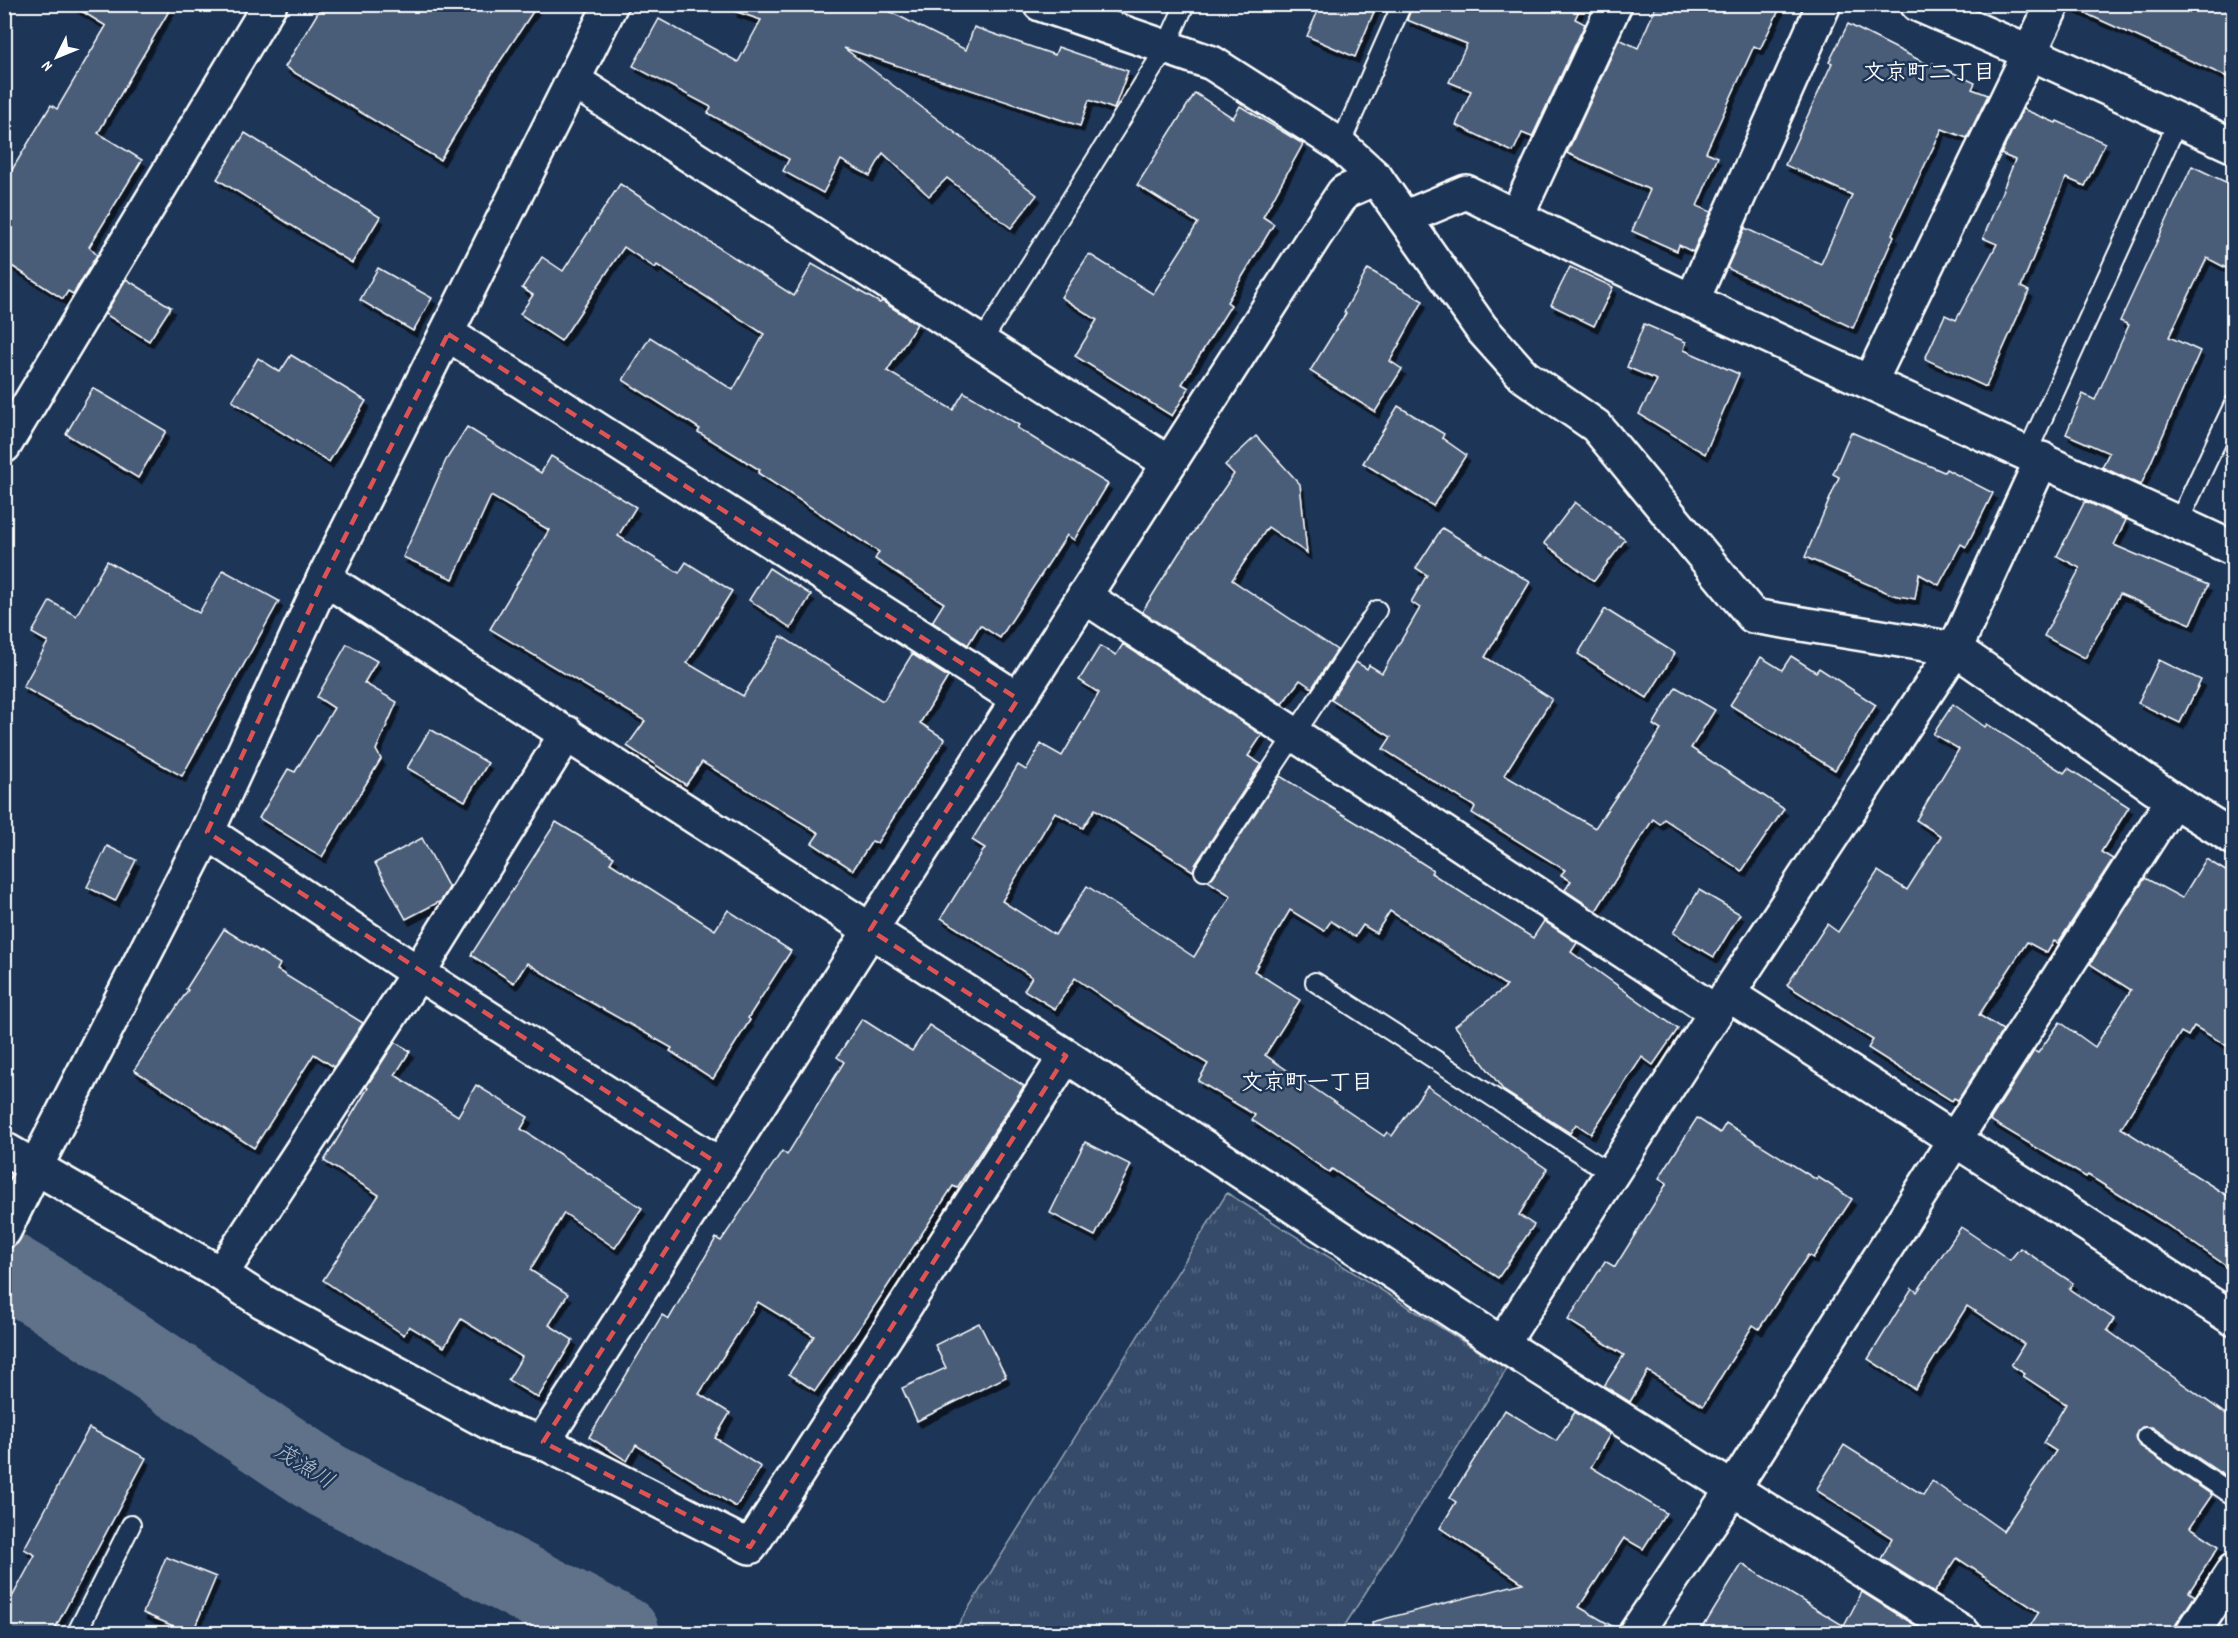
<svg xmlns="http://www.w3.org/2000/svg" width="2238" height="1638" font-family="Dekko,'Klee One',sans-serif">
<defs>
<pattern id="grass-tufts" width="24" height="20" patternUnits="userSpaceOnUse" patternTransform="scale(1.5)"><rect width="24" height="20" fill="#364b69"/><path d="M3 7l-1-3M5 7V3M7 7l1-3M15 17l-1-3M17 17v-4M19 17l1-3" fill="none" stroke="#546680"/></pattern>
<filter id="shadow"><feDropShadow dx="3.5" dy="6" stdDeviation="0" flood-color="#0009"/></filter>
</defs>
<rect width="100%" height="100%" fill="#1d3557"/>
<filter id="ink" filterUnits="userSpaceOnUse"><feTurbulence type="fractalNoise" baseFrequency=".0167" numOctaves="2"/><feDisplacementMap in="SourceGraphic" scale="12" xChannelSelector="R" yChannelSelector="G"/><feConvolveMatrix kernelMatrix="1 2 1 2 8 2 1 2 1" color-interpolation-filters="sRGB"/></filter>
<g filter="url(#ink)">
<path fill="url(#grass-tufts)" stroke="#9aa5b4" stroke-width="1.5" d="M 1227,1193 L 1507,1369 L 1340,1633 L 953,1633 Z"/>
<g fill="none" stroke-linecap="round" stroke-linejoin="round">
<path stroke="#617289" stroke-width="76" d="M 4,1268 L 46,1293 L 326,1480 L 622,1634"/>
</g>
<g fill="#4a5d79" stroke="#fff" stroke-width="1.5" filter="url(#shadow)">
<path d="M 70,4 L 173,4 L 98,133 L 142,160 L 89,247 L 97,255 L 73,294 L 68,291 L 63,299 L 4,261 L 4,183 L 51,105 L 57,109 L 106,26 Z"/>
<path d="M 323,4 L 538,4 L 493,72 L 440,160 L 285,67 Z"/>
<path d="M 735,4 L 875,4 L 966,50 L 974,27 L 1055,55 L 1058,47 L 1128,71 L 1114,109 L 1089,100 L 1080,126 L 844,48 L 1037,195 L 1011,228 L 947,178 L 929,196 L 883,153 L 870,176 L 841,160 L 823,193 L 783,171 L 789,159 L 708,113 L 711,107 L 633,66 L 659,19 L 738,62 L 761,20 L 734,11 Z"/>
<path d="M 1321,4 L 1389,4 L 1387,11 L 1376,7 L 1355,57 L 1307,36 Z"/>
<path d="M 1413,4 L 1582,4 L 1575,19 L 1585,24 L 1532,137 L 1522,133 L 1513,152 L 1456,125 L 1471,91 L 1449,82 L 1467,44 L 1407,20 Z"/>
<path d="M 1657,4 L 1782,4 L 1760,49 L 1754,46 L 1706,152 L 1718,157 L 1697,206 L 1711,212 L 1693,252 L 1679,245 L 1677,251 L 1632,231 L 1650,190 L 1567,153 L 1619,39 L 1638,48 Z"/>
<path d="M 2071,4 L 2214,4 L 2234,13 L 2234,80 L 2071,7 Z"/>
<path d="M 1848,24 L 1931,66 L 1933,63 L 1975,83 L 1972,89 L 1988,95 L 1967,138 L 1942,129 L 1892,234 L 1894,236 L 1853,328 L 1727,268 L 1745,228 L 1821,264 L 1852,195 L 1785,165 L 1832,63 L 1829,62 Z"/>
<path d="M 1195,93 L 1233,118 L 1240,106 L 1303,144 L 1263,217 L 1274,224 L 1227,302 L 1231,305 L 1182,384 L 1189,388 L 1172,416 L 1075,356 L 1097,320 L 1061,297 L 1089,254 L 1153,294 L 1198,223 L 1137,185 Z"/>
<path d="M 2023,109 L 2056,123 L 2057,121 L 2105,143 L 2085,186 L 2066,178 L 2021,287 L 2029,291 L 1986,387 L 1925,359 L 1945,315 L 1956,320 L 1997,244 L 1983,238 L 2015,160 L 2001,154 Z"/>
<path d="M 245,133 L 380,217 L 352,263 L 217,179 Z"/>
<path d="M 2192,166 L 2234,186 L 2234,272 L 2207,258 L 2169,337 L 2200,351 L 2141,485 L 2102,467 L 2109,453 L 2066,434 L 2083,394 L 2095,400 L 2129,325 L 2120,321 Z"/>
<path d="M 620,184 L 794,296 L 812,264 L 880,303 L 882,301 L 917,324 L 887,371 L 953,410 L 964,392 L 1019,425 L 1017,428 L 1108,484 L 1074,540 L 1067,535 L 1000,638 L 980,625 L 968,645 L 932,622 L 944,603 L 875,559 L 879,552 L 758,473 L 760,470 L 698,432 L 700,429 L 623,380 L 650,337 L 733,390 L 764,334 L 657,265 L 655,268 L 624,247 L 561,341 L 520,314 L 533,295 L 522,288 L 542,257 L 563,271 Z"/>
<path d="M 1570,267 L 1613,287 L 1594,326 L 1551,305 Z"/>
<path d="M 378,268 L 432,298 L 413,331 L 360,300 Z"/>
<path d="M 1368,269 L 1423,301 L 1390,361 L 1402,369 L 1375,412 L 1310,371 L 1346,313 L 1344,312 Z"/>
<path d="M 126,279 L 171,307 L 149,341 L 105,314 Z"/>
<path d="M 1644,324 L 1686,342 L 1684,350 L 1739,374 L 1705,454 L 1639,414 L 1657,380 L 1627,367 Z"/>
<path d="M 291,355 L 366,401 L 329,462 L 232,401 L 258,358 L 280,372 Z"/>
<path d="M 93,388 L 166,431 L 138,478 L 66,434 Z"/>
<path d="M 1398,406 L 1444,434 L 1442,438 L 1466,455 L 1433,506 L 1363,463 Z"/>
<path d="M 467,427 L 541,473 L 551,456 L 636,507 L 618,536 L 679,573 L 686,562 L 732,591 L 687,663 L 743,696 L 781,636 L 881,700 L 884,700 L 912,654 L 948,677 L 920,723 L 945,739 L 877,843 L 872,841 L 853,870 L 812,843 L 819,833 L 702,762 L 686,785 L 627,746 L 645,721 L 490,629 L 549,530 L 491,496 L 453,579 L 403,557 L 446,460 Z"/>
<path d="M 1851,432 L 1944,472 L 1946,469 L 1993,493 L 1966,547 L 1961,544 L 1939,585 L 1919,574 L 1915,599 L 1893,595 L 1805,557 L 1839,477 L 1833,474 Z"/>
<path d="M 1256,436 L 1300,484 L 1307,553 L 1268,527 L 1232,580 L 1337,650 L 1312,688 L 1300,680 L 1282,704 L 1142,612 L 1179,553 L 1234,474 L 1225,465 Z"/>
<path d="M 2085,501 L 2126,520 L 2114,545 L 2208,585 L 2191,624 L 2120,594 L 2085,658 L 2044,636 L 2080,568 L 2057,556 Z"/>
<path d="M 1575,502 L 1625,540 L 1594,581 L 1544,543 Z"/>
<path d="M 1442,528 L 1530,582 L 1485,657 L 1552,699 L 1504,775 L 1595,828 L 1661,730 L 1653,725 L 1676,687 L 1715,710 L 1691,748 L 1784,809 L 1742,871 L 1664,819 L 1660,824 L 1653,819 L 1596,911 L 1565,890 L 1571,881 L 1561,875 L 1565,870 L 1472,813 L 1475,807 L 1383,749 L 1391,737 L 1331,700 L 1356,662 L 1367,669 L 1369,665 L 1382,673 L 1420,608 L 1411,602 L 1427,575 L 1416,568 Z"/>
<path d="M 107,561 L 199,613 L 223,570 L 279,601 L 182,776 L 23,687 L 48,642 L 32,633 L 50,601 L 76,616 Z"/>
<path d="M 769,568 L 811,595 L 791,628 L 749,600 Z"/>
<path d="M 1605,609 L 1675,653 L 1647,698 L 1578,654 Z"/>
<path d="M 347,644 L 377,661 L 364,683 L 397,702 L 376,750 L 381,759 L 322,857 L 259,818 L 288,769 L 295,772 L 334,708 L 317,697 Z"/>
<path d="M 1123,644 L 1262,735 L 1248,756 L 1261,764 L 1195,865 L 1193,871 L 1095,809 L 1083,828 L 1055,812 L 1002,901 L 1055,935 L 1087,886 L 1194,957 L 1231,896 L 1208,881 L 1213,877 L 1280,776 L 1403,851 L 1433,870 L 1431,873 L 1533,938 L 1544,921 L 1577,943 L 1571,952 L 1678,1029 L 1653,1065 L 1642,1057 L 1591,1134 L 1576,1124 L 1570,1133 L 1504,1091 L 1455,1026 L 1507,986 L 1390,911 L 1376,933 L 1363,925 L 1355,937 L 1331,921 L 1324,931 L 1290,910 L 1254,971 L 1300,1000 L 1265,1055 L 1384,1136 L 1387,1132 L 1392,1136 L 1427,1086 L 1547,1169 L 1519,1215 L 1534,1225 L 1498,1278 L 1332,1169 L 1329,1172 L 1252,1120 L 1255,1115 L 1198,1081 L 1208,1064 L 1138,1021 L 1075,978 L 1055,1009 L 1024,990 L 1032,977 L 941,918 L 985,848 L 972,840 L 1018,765 L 1026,770 L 1041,744 L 1062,756 L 1099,693 L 1079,680 L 1100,646 L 1116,655 Z"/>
<path d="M 1791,656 L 1816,672 L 1819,668 L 1876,705 L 1835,770 L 1730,705 L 1761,657 L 1782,670 Z"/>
<path d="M 2159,660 L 2201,680 L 2180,723 L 2138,703 Z"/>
<path d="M 1953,704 L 1985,727 L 1987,724 L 2064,773 L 2068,768 L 2129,807 L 2101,852 L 2113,859 L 2058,943 L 2054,941 L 2047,953 L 2027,942 L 1979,1015 L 2003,1030 L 1958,1100 L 1954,1098 L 1952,1101 L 1868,1048 L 1873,1040 L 1787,985 L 1827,924 L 1838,932 L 1878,871 L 1907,890 L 1941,836 L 1916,820 L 1959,749 L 1933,734 Z"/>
<path d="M 430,729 L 488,763 L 465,801 L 407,768 Z"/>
<path d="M 556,822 L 614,857 L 610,863 L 715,930 L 728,910 L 791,951 L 748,1018 L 750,1020 L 713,1079 L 670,1051 L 672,1048 L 585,999 L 527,963 L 514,983 L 471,955 Z"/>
<path d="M 422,838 L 449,888 L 441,901 L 406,919 L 375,863 Z"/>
<path d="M 107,846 L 136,860 L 115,901 L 87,887 Z"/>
<path d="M 2206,859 L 2234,876 L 2234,1050 L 2194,1026 L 2188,1036 L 2181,1032 L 2121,1128 L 2234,1200 L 2234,1271 L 2161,1221 L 2088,1175 L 2086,1177 L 1990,1120 L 2034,1051 L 2038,1053 L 2060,1022 L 2095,1047 L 2131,990 L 2090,964 L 2145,878 L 2182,898 Z"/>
<path d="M 1699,890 L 1740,914 L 1714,957 L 1673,933 Z"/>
<path d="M 224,929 L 280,964 L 277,970 L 363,1023 L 334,1067 L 314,1054 L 254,1148 L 134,1070 L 188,990 L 186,989 Z"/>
<path d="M 862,1019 L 912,1051 L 929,1025 L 1024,1086 L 957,1188 L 953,1186 L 868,1316 L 815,1391 L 789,1374 L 814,1336 L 758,1302 L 699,1394 L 730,1413 L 715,1438 L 761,1467 L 736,1507 L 636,1445 L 627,1461 L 589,1437 L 662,1315 L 669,1319 L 716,1238 L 721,1241 L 782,1151 L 787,1155 L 844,1062 L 837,1057 Z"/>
<path d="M 395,1042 L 410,1051 L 395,1075 L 458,1116 L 476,1085 L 528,1117 L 521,1129 L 642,1208 L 615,1248 L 564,1213 L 530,1270 L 568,1294 L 549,1325 L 573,1340 L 538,1398 L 508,1380 L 522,1357 L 461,1319 L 444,1347 L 409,1326 L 404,1335 L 323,1280 L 379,1195 L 324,1161 L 368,1088 L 366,1087 Z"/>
<path d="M 1697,1118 L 1720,1133 L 1726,1123 L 1817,1180 L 1818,1177 L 1852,1199 L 1813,1258 L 1808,1255 L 1759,1329 L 1753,1325 L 1703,1406 L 1648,1371 L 1630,1402 L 1604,1386 L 1624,1355 L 1568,1320 L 1605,1261 L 1615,1267 L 1667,1183 L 1659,1178 Z"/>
<path d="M 1085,1142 L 1131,1165 L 1095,1236 L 1050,1213 Z"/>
<path d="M 1961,1227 L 2010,1260 L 2020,1248 L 2073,1283 L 2069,1289 L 2114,1319 L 2107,1330 L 2234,1420 L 2234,1464 L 2225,1476 L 2152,1427 L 2142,1427 L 2135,1436 L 2136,1441 L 2140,1446 L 2212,1495 L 2190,1527 L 2219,1546 L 2189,1592 L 2195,1596 L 2176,1624 L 2173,1634 L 2025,1634 L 2039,1612 L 1957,1558 L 1934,1593 L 1881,1559 L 1892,1538 L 1816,1490 L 1844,1445 L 1923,1495 L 1932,1481 L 2003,1531 L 2056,1451 L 2043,1443 L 2066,1404 L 2023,1376 L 2025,1374 L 2011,1365 L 2024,1344 L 1967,1306 L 1915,1389 L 1868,1359 L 1912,1288 L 1917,1292 Z"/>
<path d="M 979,1323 L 1006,1377 L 917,1421 L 902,1388 L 946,1368 L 935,1345 Z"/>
<path d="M 1505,1410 L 1556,1441 L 1575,1412 L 1610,1434 L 1591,1467 L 1666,1513 L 1643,1549 L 1624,1538 L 1579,1607 L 1617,1629 L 1616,1634 L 1373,1634 L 1372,1622 L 1523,1583 L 1440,1528 L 1456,1502 L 1450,1498 Z"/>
<path d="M 89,1428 L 146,1458 L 52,1634 L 4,1634 L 4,1612 L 35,1555 L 24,1549 Z"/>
<path d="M 166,1557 L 216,1577 L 192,1634 L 143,1613 Z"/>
<path d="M 1742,1564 L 1844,1626 L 1862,1592 L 1915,1625 L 1910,1634 L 1699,1634 Z"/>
</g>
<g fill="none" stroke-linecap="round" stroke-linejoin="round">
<defs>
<g id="lane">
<path d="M 1340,145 L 1402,4"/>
<path d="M 981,343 L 1165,49 L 1185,4"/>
<path d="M 2027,453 L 2178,121"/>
<path d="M 2178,523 L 2234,404"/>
<path d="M 1204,871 L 1377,610"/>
<path d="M 1315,982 L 1612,1174"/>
<path d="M 2146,1437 L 2234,1496"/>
<path d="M 76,1634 L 131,1525"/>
</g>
<g id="street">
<path d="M 1040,4 L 1212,63 L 1340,145 L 1376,178 L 1481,328 L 1524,376 L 1596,426 L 1753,616 L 1955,649 L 2173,800 L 2234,838"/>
<path d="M 1917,4 L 2030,53 L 2234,146"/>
<path d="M 574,81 L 1169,463"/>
<path d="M 1516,217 L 1615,4"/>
<path d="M 1404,218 L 1466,192 C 1718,318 1978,429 2234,549"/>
<path d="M 1692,301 L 1824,4"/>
<path d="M 448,334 L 1018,699"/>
<path d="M 1870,382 L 2053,4"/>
<path d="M 4,446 L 270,4"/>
<path d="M 324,578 L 1066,1056 L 1502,1344 L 1964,1634"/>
<path d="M 1084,596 L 1716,1012"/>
<path d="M 207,832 L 418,973 L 720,1165"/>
<path d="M 1728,994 L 2234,1319"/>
<path d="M 4,1149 L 221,1274 L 418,973 L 567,733"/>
<path d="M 221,1274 L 262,1301 L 501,1429 L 543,1442 L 1314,237 L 1344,192 L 1376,178"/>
<path d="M 1502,1344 L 1716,1012 L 1955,649 L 2042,459"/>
<path d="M 543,1442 L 750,1547 L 1066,1056"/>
<path d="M 1635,1634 L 1734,1487 L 1955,1139 L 2173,800"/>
<path d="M 2192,1634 L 2234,1570"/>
</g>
<path id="secondary" d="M 4,1231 L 35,1168 L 207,832 L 324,578 L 611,4"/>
</defs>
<use href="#lane" stroke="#fff" stroke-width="22"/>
<use href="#street" stroke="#fff" stroke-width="38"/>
<use href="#secondary" stroke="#fff" stroke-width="38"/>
<use href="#lane" stroke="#1d3557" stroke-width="18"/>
<use href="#street" stroke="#1d3557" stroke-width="33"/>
<use href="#secondary" stroke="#1d3557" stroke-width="33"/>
</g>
</g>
<path fill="none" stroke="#de5353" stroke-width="4.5" stroke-dasharray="12 8" stroke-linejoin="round" d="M 448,334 L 1018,699 L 870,930 L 1066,1056 L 750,1547 L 543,1442 L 720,1165 L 207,832 L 324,578 Z"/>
<g text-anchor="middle" stroke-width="5" stroke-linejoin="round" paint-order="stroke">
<g font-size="22" font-weight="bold" fill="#fff" stroke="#1d3557">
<text x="1929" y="79">文京町二丁目</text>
<text x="1307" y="1089">文京町一丁目</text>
</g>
<g font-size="22" font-style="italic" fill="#b8c0ca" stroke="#1d3557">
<text transform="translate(305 1465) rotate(32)" y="8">茂漁川</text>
</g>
</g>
<rect width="2238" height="1638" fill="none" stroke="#1d3557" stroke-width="24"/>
<rect x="12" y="12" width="2214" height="1614" fill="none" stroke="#fff" stroke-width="2" filter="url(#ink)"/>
<g transform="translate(57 57) rotate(227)" stroke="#1d3557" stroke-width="4.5" paint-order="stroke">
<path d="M0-4.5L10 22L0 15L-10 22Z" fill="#ffffff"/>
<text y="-9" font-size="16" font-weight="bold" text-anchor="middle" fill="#ffffff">N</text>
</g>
</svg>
